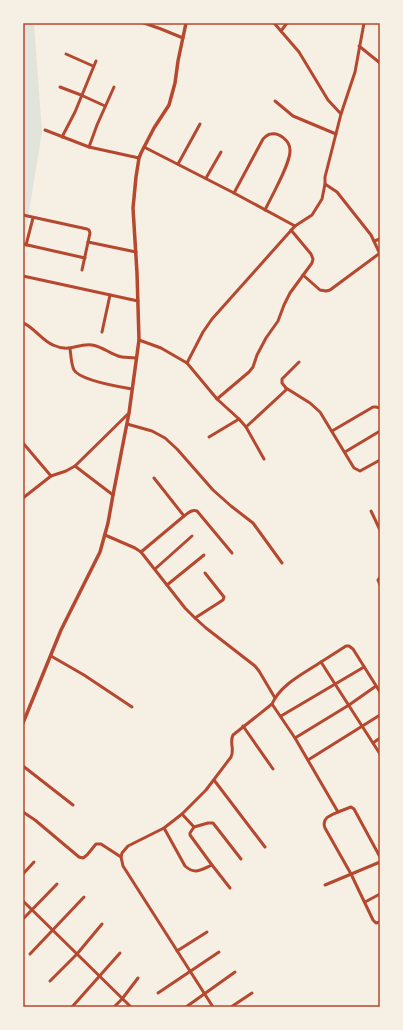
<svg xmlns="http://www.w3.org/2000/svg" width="403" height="1030" font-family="'DejaVu Sans',sans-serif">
<rect width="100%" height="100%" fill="#f6efe4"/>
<path fill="#e2e4dc" d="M 23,23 L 34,23 L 42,132 L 23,249 Z"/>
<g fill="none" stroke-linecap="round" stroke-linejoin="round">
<g stroke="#b5482f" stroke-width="3">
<path d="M 144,23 L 161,29 L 183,38"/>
<path d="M 274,23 L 299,52 L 328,100 L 341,114"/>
<path d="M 281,31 L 287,23"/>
<path d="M 359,46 L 380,63"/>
<path d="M 66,54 L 93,66"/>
<path d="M 60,87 L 81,95 L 105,106"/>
<path d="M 275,101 L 293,116 L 336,134"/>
<path d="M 45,130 L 89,147 L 139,158"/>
<path d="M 62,137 L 75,112 L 96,61"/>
<path d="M 89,147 L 97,125 L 114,87"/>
<path d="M 144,147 L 234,193 L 295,226 L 312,215 L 322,199 L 325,184 L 325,177 L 341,114 L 355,72 L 364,23"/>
<path d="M 178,164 L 200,124"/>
<path d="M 206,178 L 221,152"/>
<path d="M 325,184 L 337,192 L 371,235 L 380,254"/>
<path d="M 234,193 L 263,139 C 265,137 268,134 271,134 C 279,132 290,141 290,150 C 291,163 271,197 265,210"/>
<path d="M 23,215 L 87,229 L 89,230 L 90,233 L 82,270"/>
<path d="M 374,241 L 380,239"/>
<path d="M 88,242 L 136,252"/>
<path d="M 23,244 L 85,258"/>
<path d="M 26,245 L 33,218"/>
<path d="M 303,275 L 320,290 L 326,291 L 330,290 L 380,253"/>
<path d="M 23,276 L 138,301"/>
<path d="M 23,323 C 34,327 41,340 53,345 C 70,353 77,343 92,345 C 103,347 109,353 118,356 C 123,358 130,357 136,358"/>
<path d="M 102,332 L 110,295"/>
<path d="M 139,340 L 161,348 L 187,363 L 217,399 L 239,419 L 246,427 L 264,459"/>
<path d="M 70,349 C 71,355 71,364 74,370 C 80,380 120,387 132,389"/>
<path d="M 187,363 L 203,332 L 212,319 L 295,226"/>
<path d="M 286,388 L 310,403 L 320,412 L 354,468 L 360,471 L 380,460"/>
<path d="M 217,399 L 249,372 L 253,367 L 257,355 L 266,338 L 278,321 L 284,305 L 290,293 L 312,263 L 313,259 L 311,254 L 291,230"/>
<path d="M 127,424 L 152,431 L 165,438 L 177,449 L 213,490 L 231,506 L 253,523 L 282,563"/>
<path d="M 246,427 L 286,390 L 286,388 L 282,383 L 282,379 L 299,362"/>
<path d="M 332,431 L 373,407 L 376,407 L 380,408"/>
<path d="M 209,437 L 239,419"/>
<path d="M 23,443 L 51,476 L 66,471 L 75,466"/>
<path d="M 345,452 L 380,431"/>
<path d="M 113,495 L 75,466 L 129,413"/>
<path d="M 23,498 L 51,476"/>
<path d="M 371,511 L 380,530"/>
<path d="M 184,516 C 188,513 192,509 197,511 L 232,553"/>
<path d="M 105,535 L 135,548 L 141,552 L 185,608 L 195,618 L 206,628 L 255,666 L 259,671 L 275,698"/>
<path d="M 141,552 L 184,516 L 154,478"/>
<path d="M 155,569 L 192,536"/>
<path d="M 380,577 L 378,580 L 380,585"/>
<path d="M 167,585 L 204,555"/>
<path d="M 195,618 L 223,600 L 224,597 L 205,573"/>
<path d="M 51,656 L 84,675 L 132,707"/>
<path d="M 321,662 L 346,646 L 349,646 L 353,649 L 380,692"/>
<path d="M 272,704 L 295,738 L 338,812 C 331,815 321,818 325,828 L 351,874 L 373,920 L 376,923 L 380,922"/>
<path d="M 281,716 L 364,667"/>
<path d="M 243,726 L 273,769"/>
<path d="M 295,738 L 349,705 L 376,686"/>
<path d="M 373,743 L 380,738"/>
<path d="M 308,760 L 380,715"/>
<path d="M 23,766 L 73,805"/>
<path d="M 214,780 L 265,847"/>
<path d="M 23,812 L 35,820 L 79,857 L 83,858 L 87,855 L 96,844 L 101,844 L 121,857"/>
<path d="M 338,812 L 351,807 L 354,809 L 380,857"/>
<path d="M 182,814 L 194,827 L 208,823 L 213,823 L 241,859"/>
<path d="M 194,827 L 190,833 L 190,835 L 212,865 L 230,888"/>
<path d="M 164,828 L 185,866 C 195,875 201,870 212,865"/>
<path d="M 23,874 L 34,862"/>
<path d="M 325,885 L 380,862"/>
<path d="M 23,901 L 131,1007"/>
<path d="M 365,902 L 380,894"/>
<path d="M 23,919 L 57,884"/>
<path d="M 177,951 L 207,932"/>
<path d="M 30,954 L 84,897"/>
<path d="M 50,981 L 77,954 L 102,924"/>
<path d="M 158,993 L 219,952"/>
<path d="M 72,1007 L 120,953"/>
<path d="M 114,1007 L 122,999 L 138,978"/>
<path d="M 186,1007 L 235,972"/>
<path d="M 213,1007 L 123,866 L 121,857 L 122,853 L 128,846 L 164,828 L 182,814 L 206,790 L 231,757 C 235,749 229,743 233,735 L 272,704 C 281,684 303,674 321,662 L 335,684 L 380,754"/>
<path d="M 231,1007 L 252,993"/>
</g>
<path stroke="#b5482f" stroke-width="3.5" d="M 23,723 L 61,630 L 100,552 L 108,523 L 113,495 L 129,413 L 139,340 L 137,273 L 133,208 L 136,177 L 139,158 L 141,153 L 154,128 L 169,105 L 175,83 L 178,61 L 186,23"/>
</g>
<rect width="403" height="1030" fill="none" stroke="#f6efe4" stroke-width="48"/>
<rect x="24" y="24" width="355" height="982" fill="none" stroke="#b5482f" stroke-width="1.5"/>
</svg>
